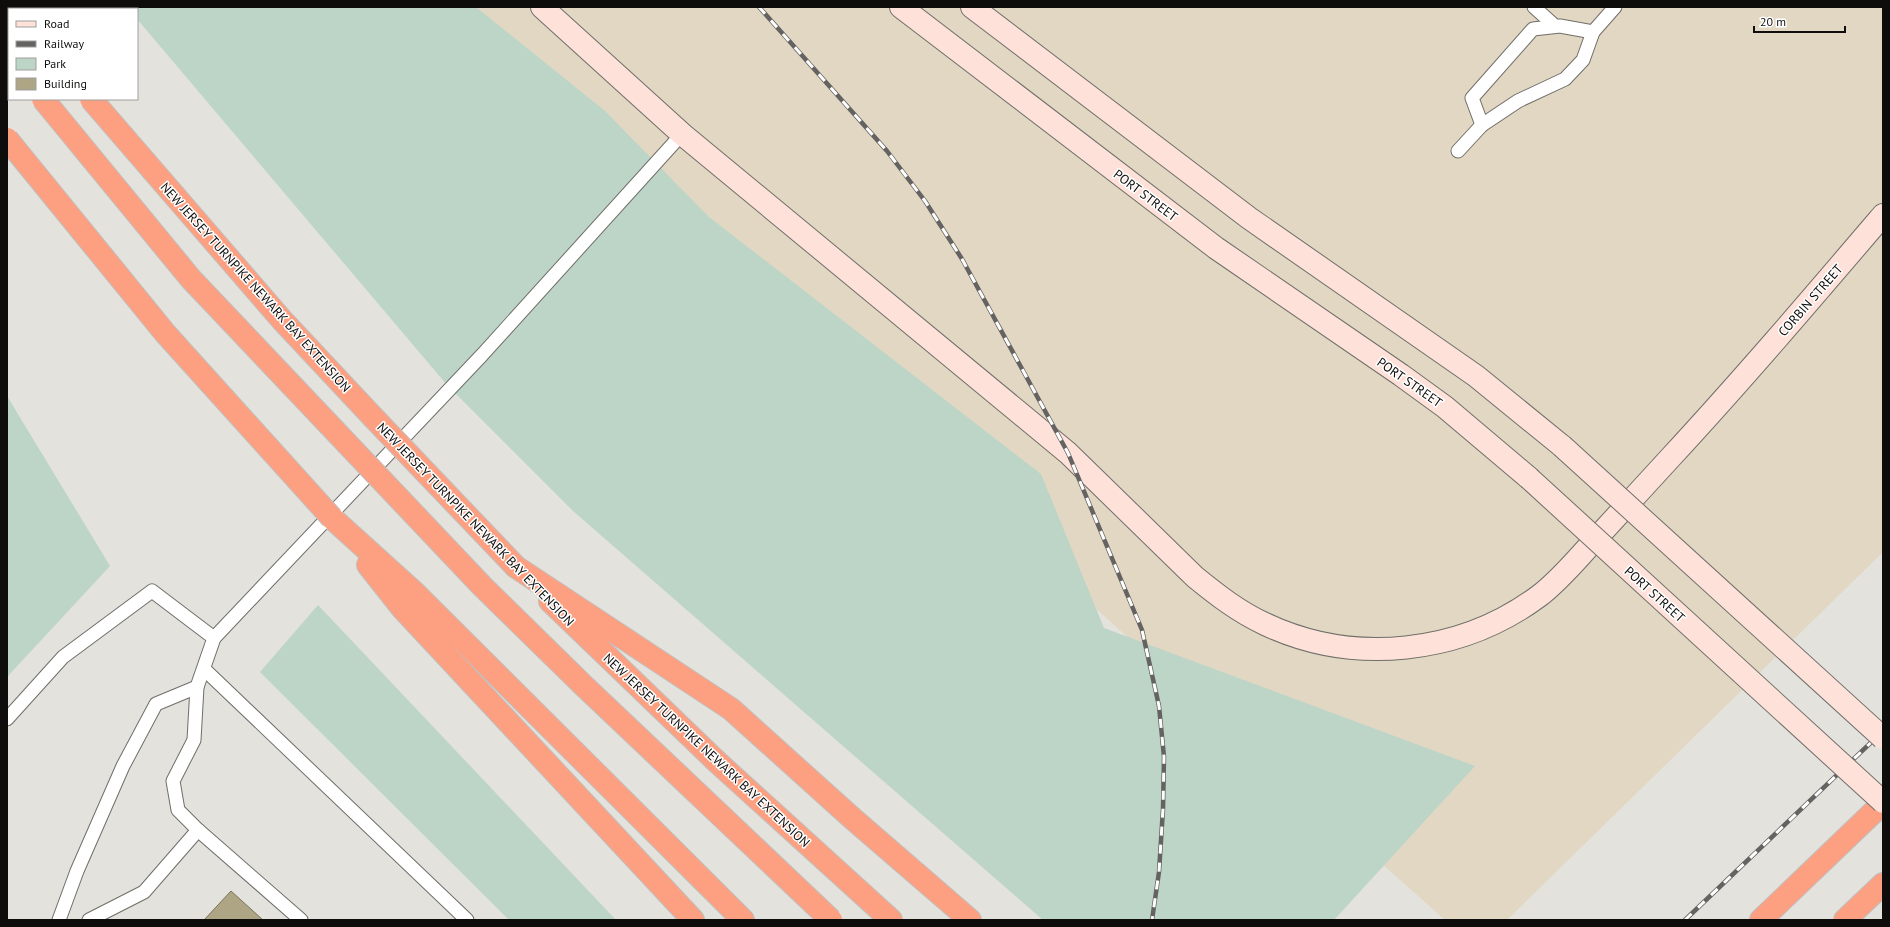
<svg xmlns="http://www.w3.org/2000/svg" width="1890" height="927" font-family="'PT Sans',sans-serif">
<rect width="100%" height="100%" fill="#e3e2dd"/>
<path fill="#e1d7c2" d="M 421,7 L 1883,7 L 1883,552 L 1507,920 L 1445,920 Z"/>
<g fill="#bdd5c7">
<path d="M 127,7 L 476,7 L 605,111 L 709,217 L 1041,474 L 1104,628 L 1475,766 L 1334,920 L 1043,920 L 573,511 L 447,385 L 137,19 L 137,9 L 129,9 Z"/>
<path d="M 7,396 L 110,566 L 7,677 Z"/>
<path d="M 318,605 L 616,920 L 509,920 L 260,672 Z"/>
</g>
<path fill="#ada583" stroke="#79745c" d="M 231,891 L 263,920 L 204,920 Z"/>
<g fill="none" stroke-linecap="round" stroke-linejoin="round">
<defs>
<g id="lane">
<path d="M 1534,7 L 1555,26"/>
<path d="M 1482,125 L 1472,98 L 1533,29 L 1560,26 L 1593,32"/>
<path d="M 1458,151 L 1482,125 L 1518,101 L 1565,79 L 1583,60 L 1593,32 L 1615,7"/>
<path d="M 204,669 L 467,920"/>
<path d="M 7,719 L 63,657 L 152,591 L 214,638"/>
<path d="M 59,920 L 77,871 L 123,766 L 156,704 L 197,687"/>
<path d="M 89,920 L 144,892 L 198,830"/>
<path d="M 301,920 L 198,830 L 178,810 L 173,781 L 194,740 L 197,687 L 214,638 L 482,355 L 682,134"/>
</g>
<g id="secondary">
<path d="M 542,7 L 682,134 L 1068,453 L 1195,577 C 1217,595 1239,612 1265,624 C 1354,666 1461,654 1539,596 C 1559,581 1576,560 1593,542 C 1619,514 1645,485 1671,457 C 1744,378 1813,297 1883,215"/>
<path d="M 901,7 L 1216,248 L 1401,375 L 1445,407 L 1529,478"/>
<path d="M 972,7 L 1249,218 L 1476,376 L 1562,446"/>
</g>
<g id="highway">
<path d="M 15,7 L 17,9"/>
<path d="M 7,55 L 9,58"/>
<path d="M 332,518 L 416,594 L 743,920"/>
<path d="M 368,565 L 402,608 L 693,920"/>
<path d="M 516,567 L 731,709 L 852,818 L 970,920"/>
<path d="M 550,601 L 715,760 L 891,920"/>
<path d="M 1761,920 L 1883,803"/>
<path d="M 1845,920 L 1883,884"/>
</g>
</defs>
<use href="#lane" stroke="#6f6e6a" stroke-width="15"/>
<use href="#secondary" stroke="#6f6e6a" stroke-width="24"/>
<use href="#highway" stroke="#c0c0c0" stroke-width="24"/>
<use href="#lane" stroke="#fff" stroke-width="13"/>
<use href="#secondary" stroke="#fee2d9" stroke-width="22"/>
<use href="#highway" stroke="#fca081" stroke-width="22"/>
<defs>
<g id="rail">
<path d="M 759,7 L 887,151 L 925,201 L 962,259 L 1068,453 L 1142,630 L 1159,706 L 1164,757 L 1163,809 L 1159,872 L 1152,920"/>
<path d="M 1685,920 L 1883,731"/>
</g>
</defs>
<use href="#rail" stroke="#646361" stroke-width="4.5"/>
<use href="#rail" stroke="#fff" stroke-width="3" stroke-dasharray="9" stroke-linecap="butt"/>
<defs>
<g id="secondary-bridge">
<path d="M 1562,446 L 1883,738"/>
<path d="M 1529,478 L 1883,802"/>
</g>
<g id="highway-bridge">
<path d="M 43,99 L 191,279 L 483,587 L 583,685 L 831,920"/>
<path d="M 91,99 L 282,320 L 370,414 L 516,567"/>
<path d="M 7,139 L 165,333 L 332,518"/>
</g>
</defs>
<use href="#secondary-bridge" stroke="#6f6e6a" stroke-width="24" stroke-linecap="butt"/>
<use href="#highway-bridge" stroke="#c0c0c0" stroke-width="24" stroke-linecap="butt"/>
<use href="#secondary-bridge" stroke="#fee2d9" stroke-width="22"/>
<use href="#highway-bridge" stroke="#fca081" stroke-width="22"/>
</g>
<g text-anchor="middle" stroke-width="3" stroke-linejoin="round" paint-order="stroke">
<g font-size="13" fill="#0e0d0c" stroke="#fff">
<text transform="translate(1146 195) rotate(37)" y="5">PORT STREET</text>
<text transform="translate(256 287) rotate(48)" y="5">NEW JERSEY TURNPIKE NEWARK BAY EXTENSION</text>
<text transform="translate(1810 300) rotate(-49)" y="5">CORBIN STREET</text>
<text transform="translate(1410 382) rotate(35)" y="5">PORT STREET</text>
<text transform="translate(476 524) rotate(46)" y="5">NEW JERSEY TURNPIKE NEWARK BAY EXTENSION</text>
<text transform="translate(1655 594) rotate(42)" y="5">PORT STREET</text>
<text transform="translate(707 750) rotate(43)" y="5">NEW JERSEY TURNPIKE NEWARK BAY EXTENSION</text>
</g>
</g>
<rect width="1890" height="927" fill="none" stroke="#0e0d0c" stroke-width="16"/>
<rect x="8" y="8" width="130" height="92" fill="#ffffff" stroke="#9f9e9e"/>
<rect x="16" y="21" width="20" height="6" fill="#fee2d9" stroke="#9f9e9e"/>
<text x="44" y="28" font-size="12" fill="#0e0d0c">Road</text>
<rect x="16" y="41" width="20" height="6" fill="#646361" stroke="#9f9e9e"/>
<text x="44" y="48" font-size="12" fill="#0e0d0c">Railway</text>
<rect x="16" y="58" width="20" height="12" fill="#bdd5c7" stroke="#9f9e9e"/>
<text x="44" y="68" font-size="12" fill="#0e0d0c">Park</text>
<rect x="16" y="78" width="20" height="12" fill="#ada583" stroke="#9f9e9e"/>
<text x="44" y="88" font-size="12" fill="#0e0d0c">Building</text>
<path d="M1754 26v6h91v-6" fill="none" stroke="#0e0d0c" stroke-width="2"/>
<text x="1760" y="26" font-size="12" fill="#0e0d0c" stroke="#ffffff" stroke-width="3" paint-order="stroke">20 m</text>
</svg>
